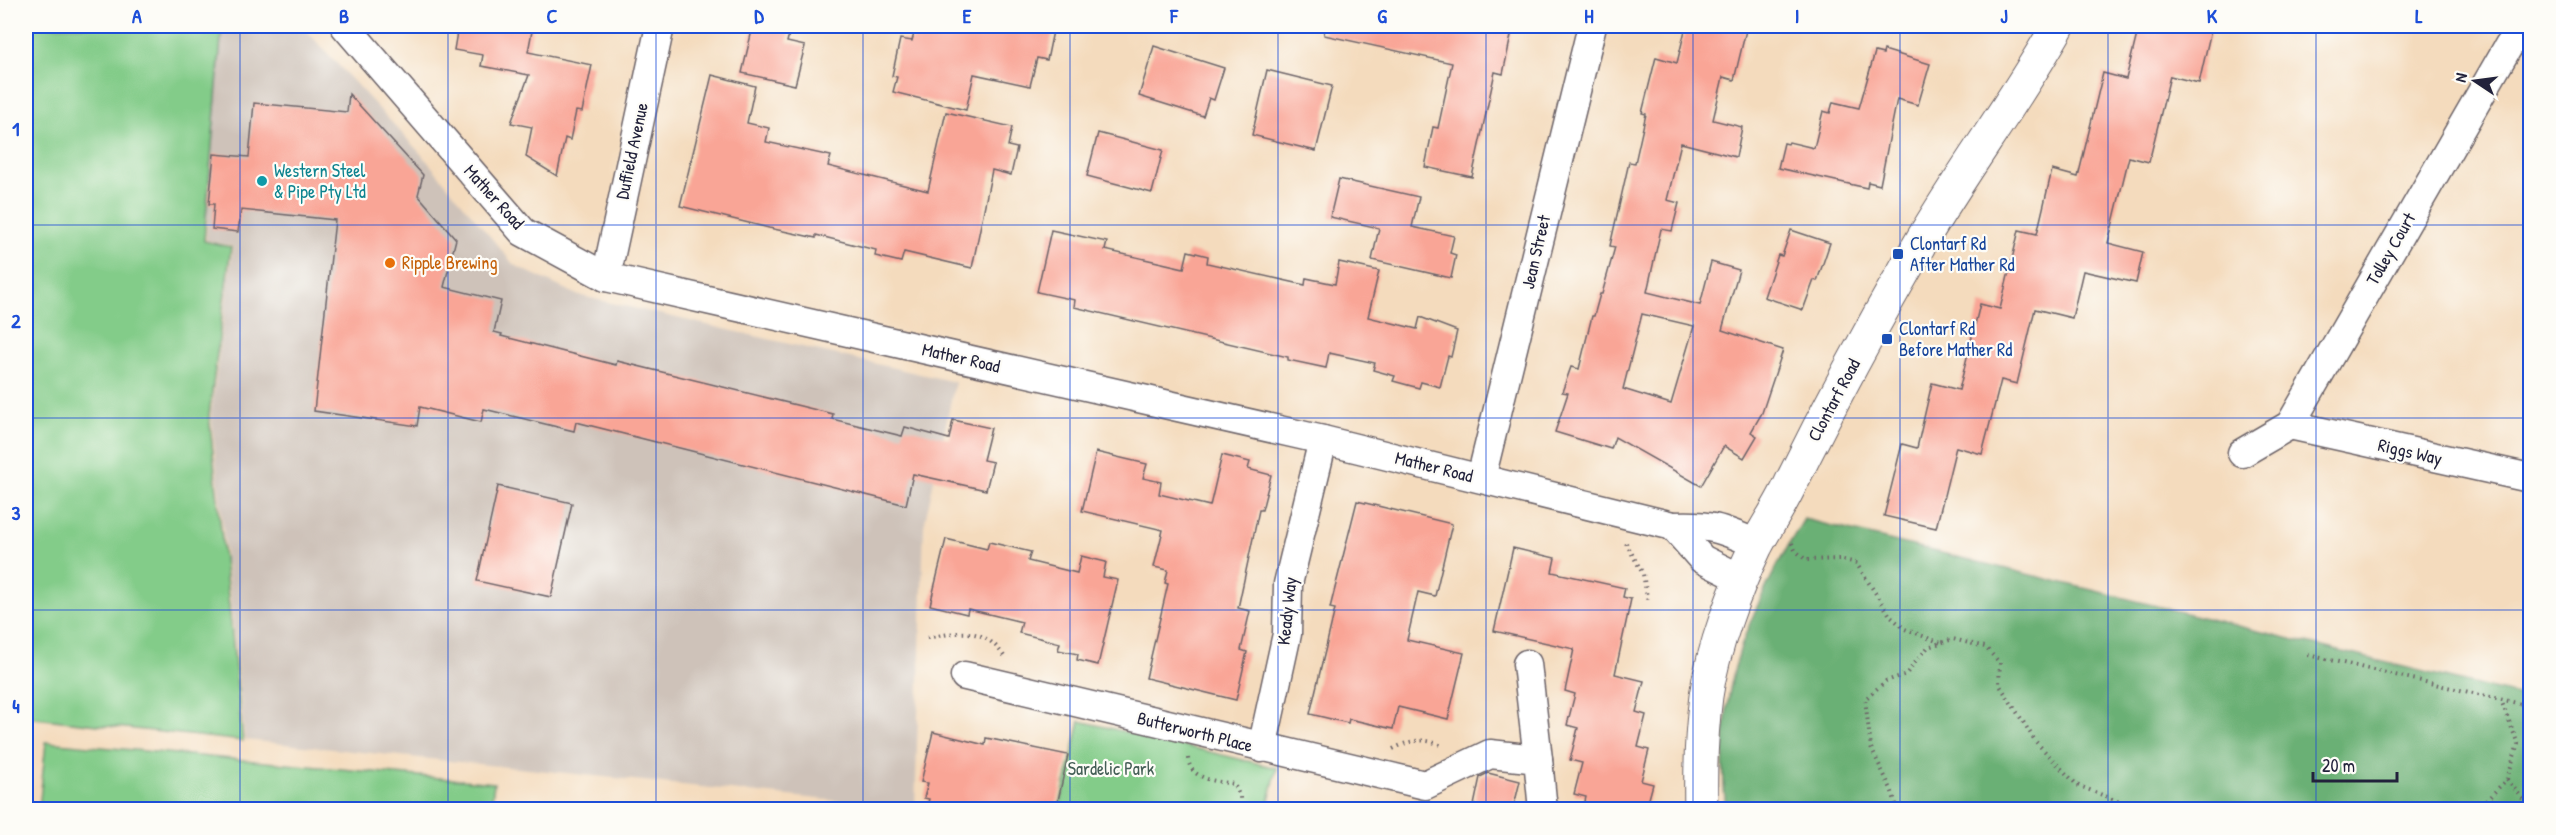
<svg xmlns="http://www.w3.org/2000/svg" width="2556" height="835" font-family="'Patrick Hand',sans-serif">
<rect width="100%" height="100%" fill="#fdfcf7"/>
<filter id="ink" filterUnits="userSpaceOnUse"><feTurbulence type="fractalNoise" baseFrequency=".0167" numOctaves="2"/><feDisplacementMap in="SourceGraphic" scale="12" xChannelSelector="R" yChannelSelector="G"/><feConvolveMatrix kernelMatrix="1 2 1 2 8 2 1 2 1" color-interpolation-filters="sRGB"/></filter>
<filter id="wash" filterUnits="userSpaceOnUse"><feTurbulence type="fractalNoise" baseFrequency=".008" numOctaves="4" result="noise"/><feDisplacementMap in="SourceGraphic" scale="24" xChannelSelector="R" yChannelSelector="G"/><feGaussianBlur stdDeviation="1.35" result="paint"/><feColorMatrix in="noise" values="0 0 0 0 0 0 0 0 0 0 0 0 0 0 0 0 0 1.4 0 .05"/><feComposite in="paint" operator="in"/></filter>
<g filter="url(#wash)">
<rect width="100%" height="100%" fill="#f4dbbd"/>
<path fill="#cec2b9" d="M 150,26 L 302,26 L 422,155 L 514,265 L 577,295 L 955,382 L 924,526 L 915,809 L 245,740 L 211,414 L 233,246 L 206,240 L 208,218 L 138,205 Z"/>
<g fill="#83cc89" stroke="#527762" stroke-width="1.5">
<path d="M 26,26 L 222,26 L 204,241 L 231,247 L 209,415 L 243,741 L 26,717 Z"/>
<path d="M 1080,721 L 1277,768 L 1267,809 L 1059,809 Z"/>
<path d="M 46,742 L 494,783 L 491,809 L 39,809 Z"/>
</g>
<path fill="#6ab075" stroke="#466958" stroke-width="1.5" d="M 1804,519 L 2530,698 L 2530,809 L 1726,809 C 1720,759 1724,699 1740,650 C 1755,605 1779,560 1804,519 Z"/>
<g id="blocks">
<g fill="#f9a596" fill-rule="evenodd">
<path d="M 458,26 L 533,26 L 528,52 L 592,65 L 582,112 L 576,111 L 570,140 L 565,138 L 557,176 L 526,157 L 532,127 L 511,123 L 529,75 L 481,66 L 483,55 L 454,50 Z"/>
<path d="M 753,26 L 791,26 L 787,42 L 805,46 L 795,85 L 742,73 Z"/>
<path d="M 916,26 L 1043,26 L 1043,29 L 1053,31 L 1047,60 L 1037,58 L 1030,86 L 974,74 L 966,110 L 893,92 L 897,77 L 892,76 L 900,39 L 912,41 Z"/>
<path d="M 1325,26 L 1513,26 L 1503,74 L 1495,72 L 1472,177 L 1425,167 L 1433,127 L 1438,128 L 1452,63 L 1324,35 Z"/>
<path d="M 1686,26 L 1747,26 L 1734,80 L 1723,77 L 1713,120 L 1742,127 L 1736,157 L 1681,143 L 1667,200 L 1679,203 L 1672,231 L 1661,229 L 1647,292 L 1700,305 L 1711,262 L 1739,270 L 1722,330 L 1783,350 L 1762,413 L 1751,432 L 1757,436 L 1744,458 L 1724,446 L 1701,486 L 1615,437 L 1611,449 L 1555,432 L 1568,393 L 1562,392 L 1566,381 L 1571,367 L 1579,369 L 1592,316 L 1594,316 L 1600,294 L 1602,294 L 1615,247 L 1610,246 L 1629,162 L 1635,163 L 1646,114 L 1642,113 L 1656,57 L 1677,63 ZM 1642,314 L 1694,326 L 1671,404 L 1623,389 Z"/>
<path d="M 2139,26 L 2212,26 L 2199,83 L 2170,76 L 2149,162 L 2129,157 L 2108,243 L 2143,252 L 2136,283 L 2083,271 L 2072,318 L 2035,309 L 2017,384 L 2001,380 L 1982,454 L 1956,447 L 1936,528 L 1884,516 L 1902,444 L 1917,448 L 1932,383 L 1959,390 L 1980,304 L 2000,309 L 2019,230 L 2037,234 L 2052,170 L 2078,177 L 2103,73 L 2126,79 Z"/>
<path d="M 1154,46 L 1224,68 L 1214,100 L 1209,98 L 1203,116 L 1139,96 Z"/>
<path d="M 1884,50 L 1930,64 L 1918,105 L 1897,99 L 1880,185 L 1868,182 L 1867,188 L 1778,168 L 1784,143 L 1788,144 L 1789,142 L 1814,148 L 1823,111 L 1830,113 L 1833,102 L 1859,108 L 1875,52 L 1883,54 Z"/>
<path d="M 1267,70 L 1332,86 L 1316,151 L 1252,135 Z"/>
<path d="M 712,75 L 755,86 L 747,123 L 769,128 L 766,142 L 831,156 L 828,166 L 928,191 L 946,112 L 1012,127 L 1008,146 L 1017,148 L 1011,175 L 992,170 L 972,268 L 904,252 L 901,262 L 875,256 L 876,250 L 816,235 L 816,238 L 769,228 L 680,206 Z"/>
<path d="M 349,94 L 423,175 L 418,195 L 456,239 L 444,287 L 501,301 L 494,332 L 502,334 L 501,336 L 616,365 L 617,361 L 833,414 L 832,419 L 902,436 L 905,427 L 949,439 L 953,420 L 991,428 L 983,460 L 993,462 L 986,490 L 913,474 L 906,505 L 576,422 L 574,431 L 484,409 L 481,422 L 420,407 L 417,426 L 314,411 L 335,220 L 241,210 L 238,232 L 212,229 L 214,204 L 209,204 L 214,154 L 249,157 L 254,103 L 347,112 Z"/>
<path d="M 1098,133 L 1163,150 L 1152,193 L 1087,176 Z"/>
<path d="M 1339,179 L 1419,197 L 1412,227 L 1454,236 L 1450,253 L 1456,255 L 1451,278 L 1372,260 L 1379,228 L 1330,217 Z"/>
<path d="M 1051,230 L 1107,242 L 1105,250 L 1184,268 L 1188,251 L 1208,256 L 1207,263 L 1305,285 L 1306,278 L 1335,284 L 1339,262 L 1379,271 L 1368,317 L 1417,329 L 1420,317 L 1457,331 L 1451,357 L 1448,356 L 1440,387 L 1421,382 L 1419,388 L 1393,381 L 1395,376 L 1373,370 L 1375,363 L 1329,353 L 1326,368 L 1288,360 L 1288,357 L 1074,307 L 1075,300 L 1037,292 Z"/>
<path d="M 1791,230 L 1830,243 L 1817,281 L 1814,280 L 1803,310 L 1764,297 L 1778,255 L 1782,256 Z"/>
<path d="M 1096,452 L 1147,464 L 1143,478 L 1161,482 L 1159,494 L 1210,506 L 1222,455 L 1250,462 L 1248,469 L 1271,475 L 1262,510 L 1259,510 L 1238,608 L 1250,611 L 1241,650 L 1247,652 L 1236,700 L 1146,678 L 1168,584 L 1165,583 L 1168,570 L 1154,567 L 1163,530 L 1082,511 Z"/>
<path d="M 498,486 L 572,503 L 551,597 L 477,581 Z"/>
<path d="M 1357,501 L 1452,524 L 1435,596 L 1418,592 L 1407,640 L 1464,653 L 1448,719 L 1398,707 L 1393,729 L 1349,719 L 1348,723 L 1310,714 L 1335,609 L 1330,608 Z"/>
<path d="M 946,539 L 987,549 L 989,542 L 1031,552 L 1028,561 L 1077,573 L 1081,556 L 1106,562 L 1103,577 L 1118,580 L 1098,665 L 1077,660 L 1078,654 L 1058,650 L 1060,643 L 1019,633 L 1022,622 L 968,609 L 967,614 L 930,605 Z"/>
<path d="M 1513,548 L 1555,558 L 1552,572 L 1625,588 L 1623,597 L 1631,599 L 1615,674 L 1644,681 L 1636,712 L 1646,715 L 1638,747 L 1649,750 L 1641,781 L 1653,784 L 1646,810 L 1583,810 L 1586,797 L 1574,794 L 1582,763 L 1570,760 L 1578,728 L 1567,725 L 1575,694 L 1565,691 L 1574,649 L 1494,631 Z"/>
<path d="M 933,732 L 985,745 L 986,738 L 1068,755 L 1056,810 L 926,810 L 929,799 L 924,798 L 928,783 L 921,782 Z"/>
<path d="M 1488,773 L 1520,781 L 1513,810 L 1473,810 L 1480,777 Z"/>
</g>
</g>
</g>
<g filter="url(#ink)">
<use href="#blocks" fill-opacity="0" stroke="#6c6368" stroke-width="1.5"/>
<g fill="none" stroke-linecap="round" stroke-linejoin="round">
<defs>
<g id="street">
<path d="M 345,26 L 523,232 L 606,277 L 1323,440 L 1673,526 C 1712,524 1722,529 1757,544"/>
<path d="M 606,277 L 660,26"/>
<path d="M 2290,425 L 2530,478"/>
<path d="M 2242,453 L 2290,425 L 2520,26"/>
<path d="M 1481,478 L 1592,26"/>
<path d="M 1673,526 L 1702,559 L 1742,579"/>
<path d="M 1527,664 L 1538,759"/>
<path d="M 965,676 L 1425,785 L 1490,754 L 1538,759 L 1543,810"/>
<path d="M 1262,748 L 1287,634 L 1288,584 L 1323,440"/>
</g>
<path id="secondary" d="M 1701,810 C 1700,772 1701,734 1706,696 C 1713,648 1735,590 1756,546 C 1767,525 1781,505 1791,483 C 1832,400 1876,319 1922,240 C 1965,167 2017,99 2058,26"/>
</defs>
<use href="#street" stroke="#6c6368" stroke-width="31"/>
<use href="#secondary" stroke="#6c6368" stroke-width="35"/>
<g stroke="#6c6368" stroke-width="4" stroke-dasharray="1.5 4.5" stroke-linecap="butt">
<path d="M 1626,543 L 1643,574 L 1648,603"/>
<path d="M 1792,543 L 1795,550 L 1806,560 L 1840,559 L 1856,563 L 1891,617 L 1905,629 L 1941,643"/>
<path d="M 927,638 C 960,632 982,625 1004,656"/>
<path d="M 2308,655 L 2530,706"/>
<path d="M 1393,749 C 1410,740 1424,737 1442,746"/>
<path d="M 1188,758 C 1190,780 1216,781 1234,784 L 1240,797 L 1241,810"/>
<path d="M 2507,779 L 2530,808"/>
<path d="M 1898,810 L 1891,789 L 1871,748 L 1865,699 L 1886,681 L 1906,674 L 1928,647 L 1953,639 L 1985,647 L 2000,663 L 1999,684 L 2036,742 L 2077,785 L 2140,810"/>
<path d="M 2433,810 L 2433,807 L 2477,810 L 2507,779 L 2518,744 L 2501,700"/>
</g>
<use href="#street" stroke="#fff" stroke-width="28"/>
<use href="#secondary" stroke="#fff" stroke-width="33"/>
</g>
</g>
<path fill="none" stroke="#1d4ed8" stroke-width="1.5" stroke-opacity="0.55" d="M 240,26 L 240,810M 448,26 L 448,810M 656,26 L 656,810M 863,26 L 863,810M 1070,26 L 1070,810M 1278,26 L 1278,810M 1486,26 L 1486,810M 1693,26 L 1693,810M 1900,26 L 1900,810M 2108,26 L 2108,810M 2316,26 L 2316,810M 26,225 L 2530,225M 26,418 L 2530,418M 26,610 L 2530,610"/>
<circle fill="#0f9aa8" stroke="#fdfcf7" stroke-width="2" cx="262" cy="181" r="6"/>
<g fill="#1a4fb4" stroke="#fdfcf7" stroke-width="2">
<rect x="1892" y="248" width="12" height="12" rx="3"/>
<rect x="1881" y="333" width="12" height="12" rx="3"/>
</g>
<circle fill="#e8710a" stroke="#fdfcf7" stroke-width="2" cx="390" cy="263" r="6"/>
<g text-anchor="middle" stroke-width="4.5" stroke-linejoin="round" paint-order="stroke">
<g font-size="18" fill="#22223b" stroke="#fdfcf7">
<text transform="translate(632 151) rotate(-78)" y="6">Duffield Avenue</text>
<text transform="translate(494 197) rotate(48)" y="6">Mather Road</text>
<text transform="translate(2391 249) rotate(-60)" y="6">Tolley Court</text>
<text transform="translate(1536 252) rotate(-77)" y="6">Jean Street</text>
<text transform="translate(961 358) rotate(13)" y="6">Mather Road</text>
<text transform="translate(1834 400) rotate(-62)" y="6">Clontarf Road</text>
<text transform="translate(2410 452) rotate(13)" y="6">Riggs Way</text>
<text transform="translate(1434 467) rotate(14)" y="6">Mather Road</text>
<text transform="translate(1287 611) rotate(-84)" y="6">Keady Way</text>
<text transform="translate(1195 732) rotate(14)" y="6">Butterworth Place</text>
</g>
<g font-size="18" fill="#0d838f" stroke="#fdfcf7" text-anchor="start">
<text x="274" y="177">Western Steel<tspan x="274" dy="21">&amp; Pipe Pty Ltd</tspan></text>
</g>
<g font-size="18" fill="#164399" stroke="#fdfcf7" text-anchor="start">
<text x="1910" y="250">Clontarf Rd<tspan x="1910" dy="21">After Mather Rd</tspan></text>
<text x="1899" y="335">Clontarf Rd<tspan x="1899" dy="21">Before Mather Rd</tspan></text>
</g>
<g font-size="18" fill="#c56008" stroke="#fdfcf7" text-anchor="start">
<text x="402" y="269">Ripple Brewing</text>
</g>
<g font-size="18" fill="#445e56" stroke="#fdfcf7">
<text x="1111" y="775">Sardelic Park</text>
</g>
</g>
<rect width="2556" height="835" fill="none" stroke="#fdfcf7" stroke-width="66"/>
<g transform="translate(2475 81) rotate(283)" stroke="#fdfcf7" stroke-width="4.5" paint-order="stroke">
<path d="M0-4.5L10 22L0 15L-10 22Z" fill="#22223b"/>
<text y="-9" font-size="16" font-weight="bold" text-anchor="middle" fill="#22223b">N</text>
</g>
<path d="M2313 772v9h84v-9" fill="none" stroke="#22223b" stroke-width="3"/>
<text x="2322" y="772" font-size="18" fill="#22223b" stroke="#fdfcf7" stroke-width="4.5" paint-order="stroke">20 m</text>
<rect x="33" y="33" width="2490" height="769" fill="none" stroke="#1d4ed8" stroke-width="2"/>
<g font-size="20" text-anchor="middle" font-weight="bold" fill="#1d4ed8">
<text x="137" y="23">A</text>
<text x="344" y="23">B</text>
<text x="552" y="23">C</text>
<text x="759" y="23">D</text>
<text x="967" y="23">E</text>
<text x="1174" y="23">F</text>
<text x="1382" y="23">G</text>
<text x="1589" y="23">H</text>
<text x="1797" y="23">I</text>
<text x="2004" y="23">J</text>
<text x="2212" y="23">K</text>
<text x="2419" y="23">L</text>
<text x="16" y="136">1</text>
<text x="16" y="328">2</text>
<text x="16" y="520">3</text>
<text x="16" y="713">4</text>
</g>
</svg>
